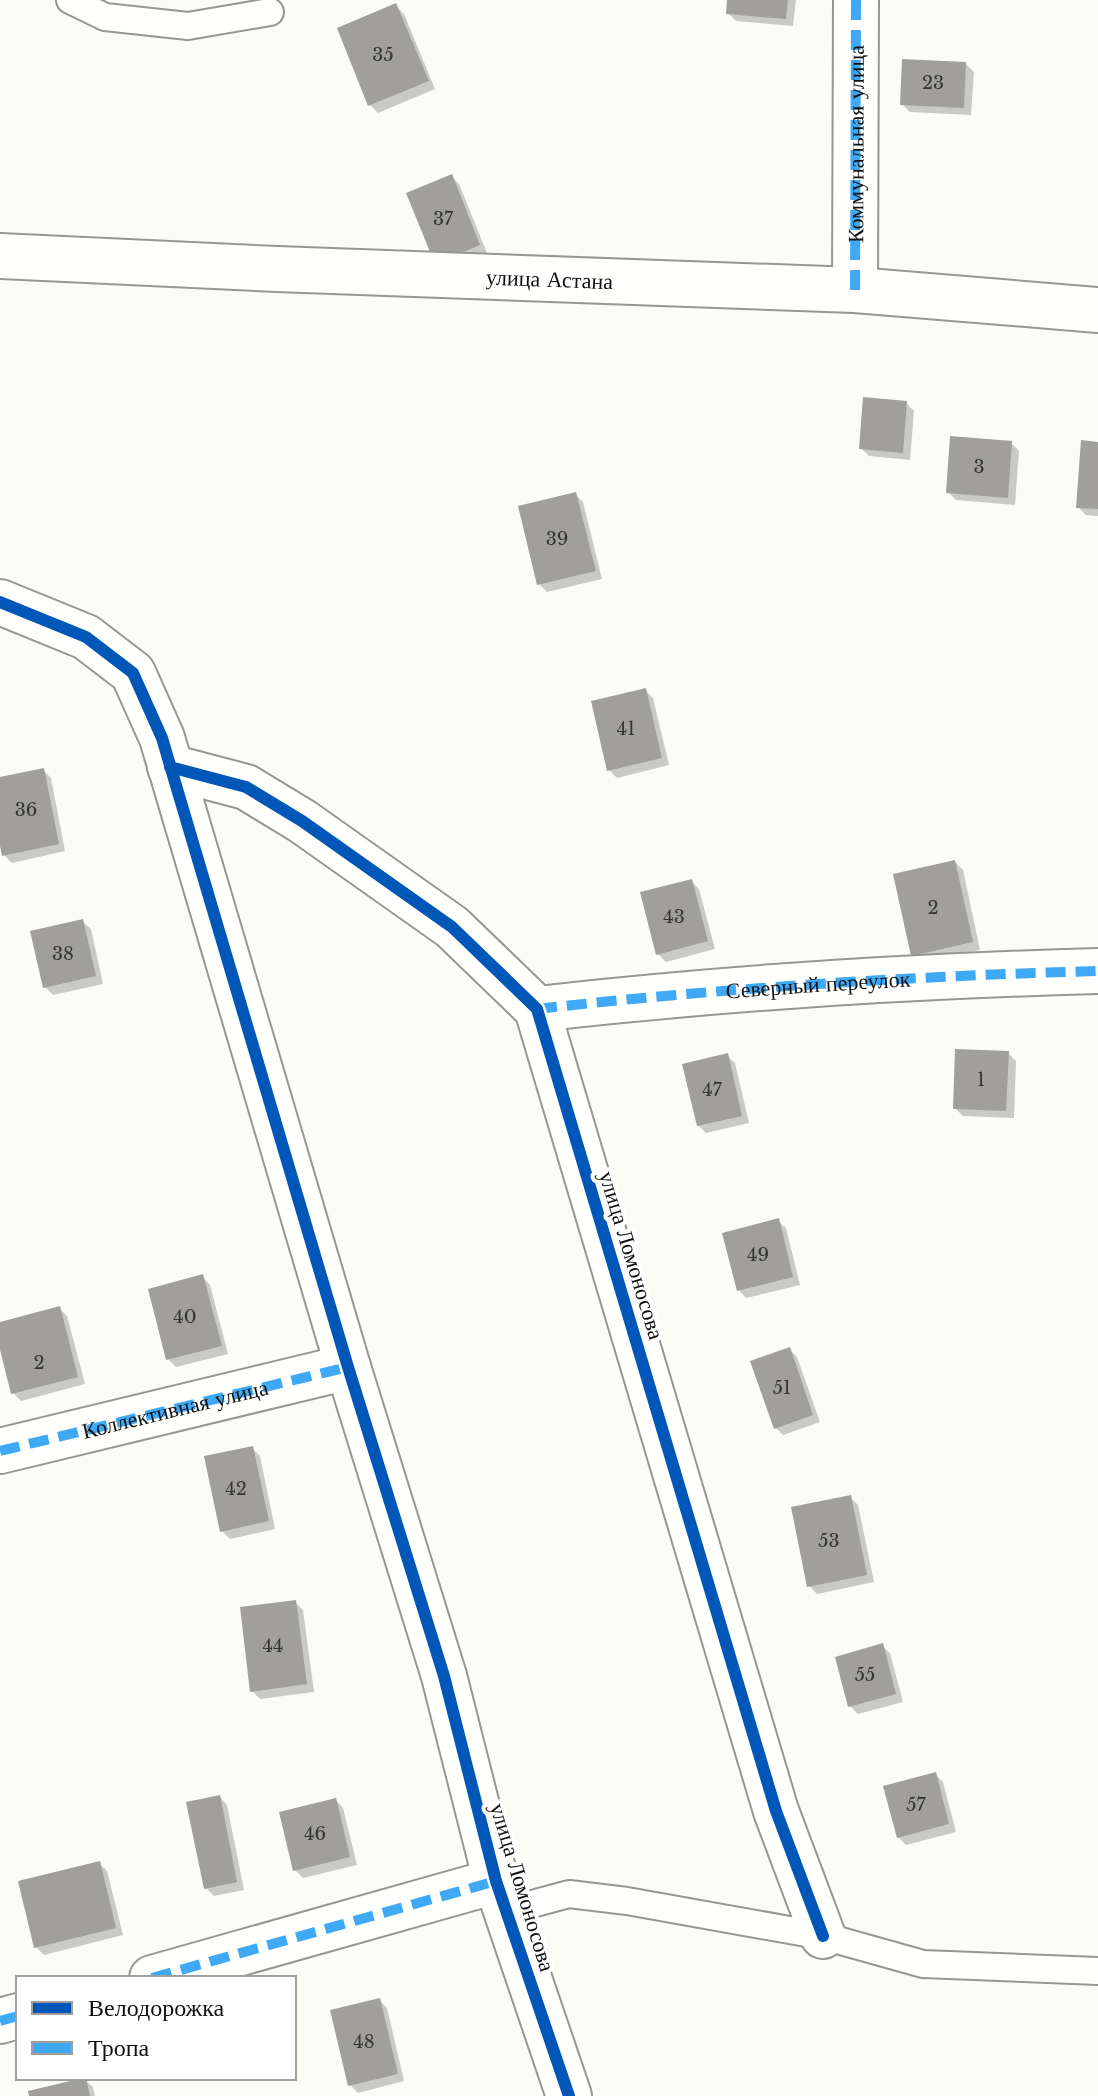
<svg xmlns="http://www.w3.org/2000/svg" width="1098" height="2096" font-family="'Libre Baskerville',serif">
<rect width="100%" height="100%" fill="#fcfcf7"/>
<g fill="#0003">
<path d="M 729,0 L 796,0 L 793,26 L 736,21 L 728,13 Z"/>
<path d="M 396,6 L 404,14 L 435,89 L 378,113 L 370,105 Z"/>
<path d="M 966,64 L 974,72 L 971,115 L 910,112 L 902,104 Z"/>
<path d="M 451,176 L 459,184 L 487,253 L 444,270 Z"/>
<path d="M 906,403 L 914,411 L 910,460 L 869,456 L 861,448 Z"/>
<path d="M 1011,443 L 1019,451 L 1015,505 L 956,500 L 948,492 Z"/>
<path d="M 1098,444 L 1098,516 L 1086,515 L 1078,507 Z"/>
<path d="M 575,494 L 583,502 L 602,579 L 547,592 L 539,584 Z"/>
<path d="M 645,690 L 653,698 L 669,765 L 617,778 L 609,770 Z"/>
<path d="M 43,770 L 51,778 L 65,851 L 12,863 L 4,855 L 0,835 L 0,779 Z"/>
<path d="M 955,862 L 963,870 L 980,950 L 921,963 L 913,955 Z"/>
<path d="M 691,881 L 699,889 L 715,949 L 666,962 L 658,954 Z"/>
<path d="M 83,922 L 91,929 L 103,984 L 53,995 L 45,987 Z"/>
<path d="M 1008,1053 L 1016,1061 L 1014,1118 L 963,1116 L 955,1108 Z"/>
<path d="M 727,1056 L 735,1063 L 749,1123 L 706,1133 L 698,1125 Z"/>
<path d="M 778,1221 L 786,1228 L 800,1285 L 746,1298 L 739,1290 Z"/>
<path d="M 203,1277 L 210,1285 L 228,1354 L 176,1367 L 168,1359 Z"/>
<path d="M 59,1308 L 67,1316 L 85,1384 L 21,1401 L 13,1393 L 0,1342 L 0,1324 Z"/>
<path d="M 789,1349 L 797,1357 L 820,1422 L 783,1435 L 775,1427 Z"/>
<path d="M 252,1448 L 260,1456 L 275,1529 L 230,1539 L 222,1531 Z"/>
<path d="M 850,1497 L 858,1505 L 874,1582 L 817,1594 L 809,1586 Z"/>
<path d="M 295,1602 L 303,1610 L 314,1692 L 260,1699 L 252,1691 Z"/>
<path d="M 882,1646 L 890,1653 L 903,1702 L 858,1714 L 850,1706 Z"/>
<path d="M 935,1774 L 943,1782 L 956,1832 L 906,1845 L 898,1837 Z"/>
<path d="M 220,1797 L 227,1805 L 244,1890 L 214,1896 L 206,1888 Z"/>
<path d="M 336,1800 L 343,1808 L 357,1865 L 303,1878 L 295,1870 Z"/>
<path d="M 99,1863 L 107,1871 L 123,1935 L 44,1955 L 36,1947 Z"/>
<path d="M 379,2000 L 387,2008 L 404,2081 L 358,2093 L 350,2085 Z"/>
<path d="M 85,2080 L 93,2087 L 95,2096 L 31,2096 Z"/>
</g>
<g fill="#a09f9b">
<path d="M 727,0 L 788,0 L 786,19 L 726,14 Z"/>
<path d="M 396,3 L 429,81 L 368,106 L 337,28 Z"/>
<path d="M 902,59 L 966,62 L 964,108 L 900,105 Z"/>
<path d="M 452,174 L 480,245 L 435,264 L 406,193 Z"/>
<path d="M 863,397 L 907,401 L 903,453 L 859,449 Z"/>
<path d="M 950,436 L 1012,441 L 1008,498 L 946,493 Z"/>
<path d="M 1081,440 L 1098,442 L 1098,509 L 1076,508 Z"/>
<path d="M 576,492 L 596,571 L 537,585 L 518,506 Z"/>
<path d="M 646,688 L 662,758 L 607,771 L 591,701 Z"/>
<path d="M 44,768 L 59,844 L 2,856 L 0,846 L 0,777 Z"/>
<path d="M 955,860 L 973,942 L 911,956 L 893,874 Z"/>
<path d="M 692,879 L 708,941 L 656,955 L 640,892 Z"/>
<path d="M 83,919 L 96,976 L 43,988 L 30,931 Z"/>
<path d="M 955,1049 L 1009,1051 L 1006,1111 L 953,1109 Z"/>
<path d="M 728,1053 L 742,1116 L 697,1126 L 682,1064 Z"/>
<path d="M 779,1218 L 793,1277 L 737,1291 L 722,1233 Z"/>
<path d="M 203,1274 L 222,1346 L 166,1360 L 148,1289 Z"/>
<path d="M 60,1306 L 78,1377 L 11,1394 L 0,1350 L 0,1322 Z"/>
<path d="M 790,1347 L 813,1415 L 774,1429 L 750,1361 Z"/>
<path d="M 253,1446 L 269,1521 L 220,1532 L 204,1456 Z"/>
<path d="M 851,1495 L 867,1575 L 807,1587 L 791,1507 Z"/>
<path d="M 296,1600 L 307,1684 L 250,1692 L 240,1607 Z"/>
<path d="M 883,1643 L 896,1694 L 848,1707 L 835,1657 Z"/>
<path d="M 936,1772 L 949,1824 L 897,1838 L 883,1786 Z"/>
<path d="M 220,1795 L 237,1882 L 204,1889 L 186,1802 Z"/>
<path d="M 336,1798 L 350,1857 L 293,1871 L 279,1812 Z"/>
<path d="M 100,1861 L 116,1928 L 34,1948 L 18,1881 Z"/>
<path d="M 380,1998 L 398,2074 L 348,2086 L 330,2010 Z"/>
<path d="M 83,2078 L 86,2078 L 90,2096 L 29,2096 L 28,2091 Z"/>
</g>
<g fill="none" stroke-linecap="round" stroke-linejoin="round">
<defs>
<g id="service">
<path d="M 70,0 L 105,17 L 188,26 L 270,12"/>
<path d="M 506,1911 L 569,1894 L 627,1901 L 823,1936 L 923,1964 L 1098,1971"/>
</g>
<g id="minor">
<path d="M 855,290 L 856,0"/>
<path d="M 0,602 L 86,637 L 133,673 L 162,738 L 348,1367 L 444,1676 L 496,1881 L 569,2096"/>
<path d="M 170,767 L 246,787 L 302,821 L 452,927 L 537,1009 L 776,1811 L 823,1936"/>
<path d="M 537,1009 C 723,988 911,976 1098,971"/>
<path id="s1" d="M 0,1451 L 348,1367"/>
<path d="M 152,1978 L 496,1881"/>
<path d="M 0,2021 L 18,2016"/>
</g>
<g id="tertiary">
<path id="s2" d="M 0,256 L 277,269 L 855,290 L 1098,310"/>
</g>
</defs>
<use href="#service" stroke="#969694" stroke-width="30"/>
<use href="#minor" stroke="#969694" stroke-width="48"/>
<use href="#tertiary" stroke="#969694" stroke-width="48"/>
<use href="#service" stroke="#fffffe" stroke-width="26"/>
<use href="#minor" stroke="#fffffe" stroke-width="44"/>
<use href="#tertiary" stroke="#fffffe" stroke-width="44"/>
<g stroke="#3fa9f5" stroke-width="10" stroke-dasharray="20 10" stroke-linecap="butt">
<path id="s3" d="M 855,290 L 856,0"/>
<path id="s4" d="M 537,1009 C 723,988 911,976 1098,971"/>
<path d="M 0,1451 L 348,1367"/>
<path d="M 152,1978 L 496,1881"/>
<path d="M 0,2021 L 18,2016"/>
</g>
<defs>
<g id="cycleway">
<path d="M 0,602 L 86,637 L 133,673 L 162,738 L 348,1367 L 444,1676 L 496,1881 L 569,2096"/>
<path d="M 170,767 L 246,787 L 302,821 L 452,927 L 537,1009 L 776,1811 L 823,1936"/>
</g>
</defs>
<use href="#cycleway" stroke="#fff" stroke-width="17"/>
<use href="#cycleway" stroke="#0057b8" stroke-width="12"/>
</g>
<g text-anchor="middle" stroke-width="8" stroke-linejoin="round" paint-order="stroke">
<g font-size="18" fill="#343433">
<text x="383" y="61">35</text>
<text x="933" y="89">23</text>
<text x="443" y="225">37</text>
<text x="979" y="473">3</text>
<text x="557" y="545">39</text>
<text x="626" y="735">41</text>
<text x="26" y="816">36</text>
<text x="933" y="914">2</text>
<text x="674" y="923">43</text>
<text x="63" y="960">38</text>
<text x="981" y="1086">1</text>
<text x="712" y="1096">47</text>
<text x="758" y="1261">49</text>
<text x="185" y="1323">40</text>
<text x="39" y="1369">2</text>
<text x="782" y="1394">51</text>
<text x="236" y="1495">42</text>
<text x="829" y="1547">53</text>
<text x="273" y="1652">44</text>
<text x="865" y="1681">55</text>
<text x="916" y="1811">57</text>
<text x="315" y="1840">46</text>
<text x="364" y="2048">48</text>
</g>
<g font-size="22" fill="#101010" stroke="#fff">
<text dy="8" stroke="none"><textPath href="#s3" startOffset="146">Коммунальная улица</textPath></text>
<text dy="8" stroke="none"><textPath href="#s2" startOffset="550">улица Астана</textPath></text>
<text dy="8" stroke="none"><textPath href="#s4" startOffset="282">Северный переулок</textPath></text>
<text transform="translate(632 1255) rotate(73)" y="8">улица Ломоносова</text>
<text dy="8" stroke="none"><textPath href="#s1" startOffset="180">Коллективная улица</textPath></text>
<text transform="translate(523 1887) rotate(73)" y="8">улица Ломоносова</text>
</g>
</g>
<rect x="16" y="1976" width="280" height="104" fill="#ffffff" stroke="#9f9f9f" stroke-width="2"/>
<rect x="32" y="2002" width="40" height="12" fill="#0057b8" stroke="#9f9f9f" stroke-width="2"/>
<text x="88" y="2016" font-size="24" fill="#101010">Велодорожка</text>
<rect x="32" y="2042" width="40" height="12" fill="#3fa9f5" stroke="#9f9f9f" stroke-width="2"/>
<text x="88" y="2056" font-size="24" fill="#101010">Тропа</text>
</svg>
